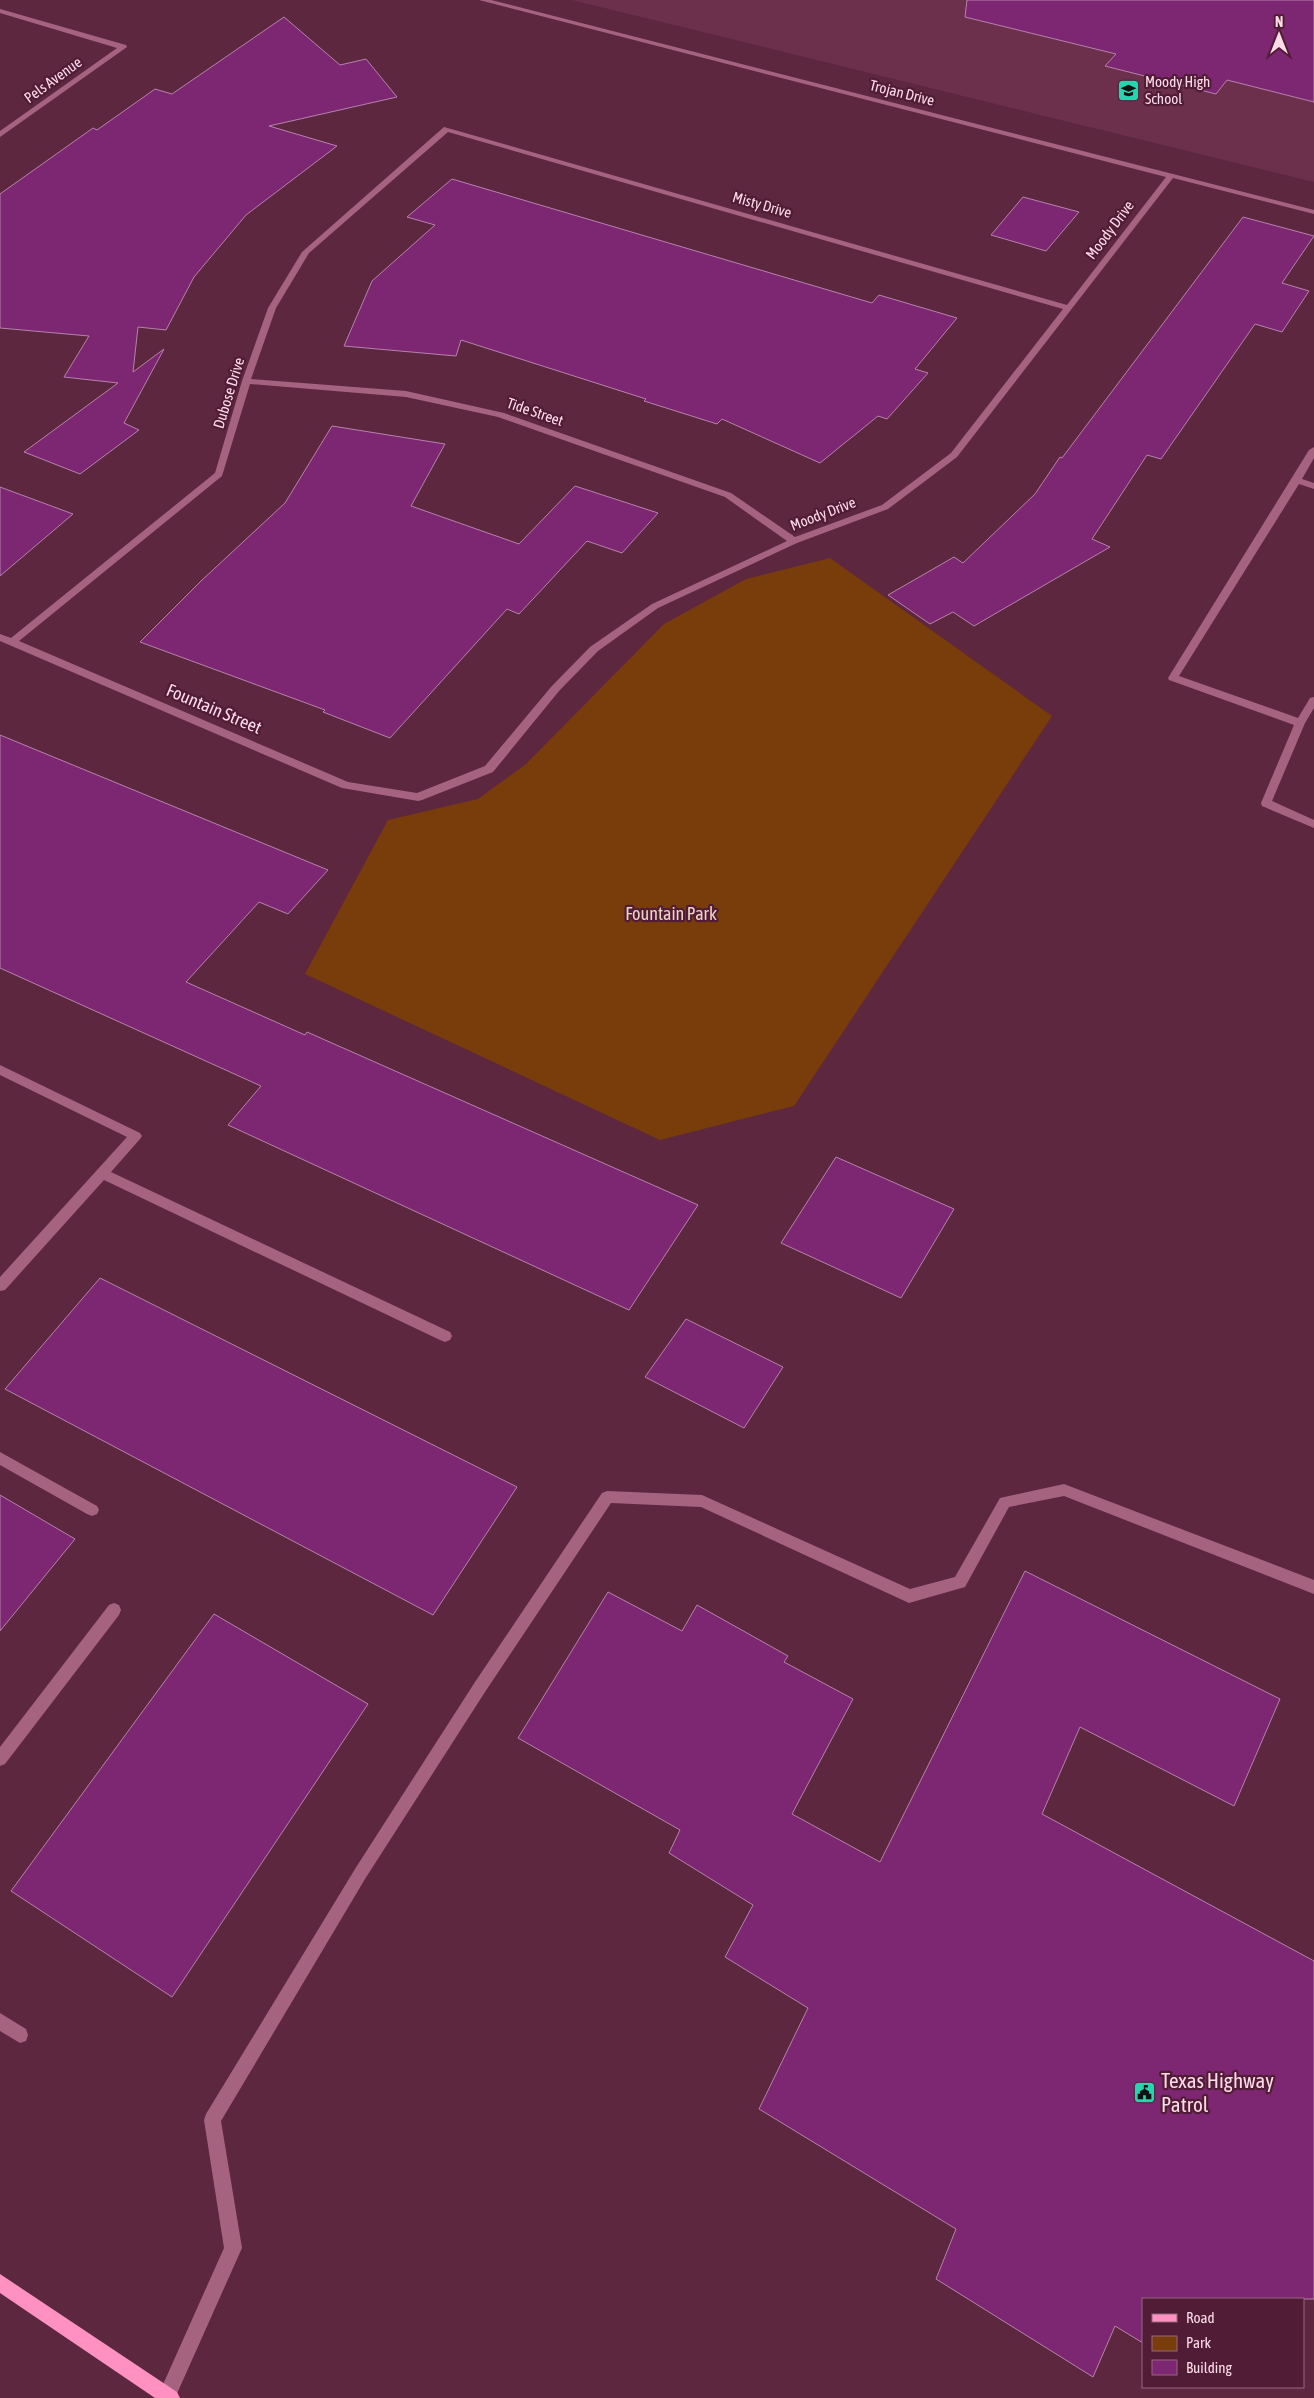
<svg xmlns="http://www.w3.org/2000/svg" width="1314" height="2398" font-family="'Asap Condensed',sans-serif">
<rect width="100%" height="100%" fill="#5d2740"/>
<path fill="#6d304c" d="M 572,0 L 1314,0 L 1314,182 Z"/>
<path fill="#793c0b" d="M 830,558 L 1052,716 L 794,1106 L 660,1140 L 305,974 L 388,820 L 478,799 L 526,764 L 664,624 L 746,579 Z"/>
<g fill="#7d2772" stroke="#b682ac">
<path d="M 967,0 L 1314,0 L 1314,102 L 1227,80 L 1216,94 L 1105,66 L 1116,54 L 965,17 Z"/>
<path d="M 284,17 L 340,65 L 366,59 L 397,97 L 269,126 L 337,146 L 246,215 L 194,277 L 166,330 L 138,327 L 133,372 L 164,349 L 124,423 L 139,430 L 80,474 L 24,452 L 118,383 L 64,377 L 89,336 L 0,328 L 0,194 L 93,128 L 97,130 L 155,89 L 172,94 Z"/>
<path d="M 452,179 L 872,303 L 879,295 L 957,318 L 915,369 L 928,373 L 887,419 L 878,416 L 820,463 L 722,419 L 717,424 L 644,401 L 646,399 L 461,340 L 456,356 L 344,346 L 372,281 L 435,225 L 407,217 Z"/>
<path d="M 1023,197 L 1079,212 L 1046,251 L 991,235 Z"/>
<path d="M 1243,217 L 1314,236 L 1282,283 L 1309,291 L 1282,332 L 1255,324 L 1161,459 L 1147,455 L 1092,539 L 1110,547 L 974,626 L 953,612 L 930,624 L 888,595 L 954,557 L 963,563 L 1035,494 L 1060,457 L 1062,458 Z"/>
<path d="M 332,426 L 445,444 L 411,506 L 519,544 L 575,486 L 658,513 L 622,553 L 587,541 L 519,614 L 507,609 L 390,738 L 323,712 L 325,710 L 140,642 L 201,581 L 285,503 Z"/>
<path d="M 0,487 L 73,514 L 0,576 Z"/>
<path d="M 0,735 L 328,870 L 288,914 L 259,902 L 186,982 L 305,1035 L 307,1032 L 698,1205 L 629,1310 L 228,1125 L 261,1086 L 0,968 Z"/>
<path d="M 836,1157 L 954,1209 L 901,1298 L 781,1243 Z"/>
<path d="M 100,1278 L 517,1487 L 433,1615 L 5,1389 Z"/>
<path d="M 686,1319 L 783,1367 L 744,1428 L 645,1377 Z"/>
<path d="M 0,1495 L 75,1539 L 0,1631 Z"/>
<path d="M 1025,1571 L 1280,1699 L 1234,1806 L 1080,1727 L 1042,1814 L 1314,1961 L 1314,2299 L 1143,2299 L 1143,2343 L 1115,2326 L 1093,2377 L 936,2279 L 956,2229 L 759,2109 L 808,2008 L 725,1957 L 753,1905 L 669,1853 L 680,1830 L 518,1738 L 608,1592 L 682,1631 L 697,1605 L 788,1656 L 784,1662 L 853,1699 L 792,1814 L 880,1862 Z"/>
<path d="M 214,1614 L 368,1704 L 172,1997 L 11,1891 Z"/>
</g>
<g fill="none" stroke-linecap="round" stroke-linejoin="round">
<g fill="#a66380" fill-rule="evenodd">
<path d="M 479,0 L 491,0 L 1314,210 L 1314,214 L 1173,178 L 957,457 L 888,509 L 797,543 L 658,608 L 598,651 L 559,691 L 493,772 L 422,800 L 418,801 L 342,788 L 0,641 L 0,634 L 11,638 L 215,473 L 242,381 L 268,308 L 302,252 L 444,127 L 1067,305 L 1166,177 ZM 448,132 L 1063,309 L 951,453 L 882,505 L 795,537 L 731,493 L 504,413 L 406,391 L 251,379 L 276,308 L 309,253 ZM 250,384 L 406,397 L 498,417 L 725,497 L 787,541 L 652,604 L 590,647 L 551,687 L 485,766 L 417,793 L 348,782 L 19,641 L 222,476 Z"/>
<path d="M 0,9 L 126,45 L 127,47 L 0,137 L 0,131 L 117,48 L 0,13 Z"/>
<path d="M 1314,447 L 1314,458 L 1302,479 L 1314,483 L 1314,489 L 1299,484 L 1179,676 L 1298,718 L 1310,698 L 1314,697 L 1314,708 L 1305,723 L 1272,801 L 1314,820 L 1314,828 L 1262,806 L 1261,803 L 1294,725 L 1169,680 L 1168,678 L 1309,450 Z"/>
<path d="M 0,1065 L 140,1133 L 142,1136 L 140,1139 L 111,1172 L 450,1332 L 452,1336 L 450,1340 L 445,1342 L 440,1340 L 104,1180 L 5,1290 L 0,1291 L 0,1277 L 127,1137 L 0,1075 Z"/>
<path d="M 0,1452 L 97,1506 L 99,1510 L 97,1514 L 92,1516 L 87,1514 L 0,1465 Z"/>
<path d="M 1064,1484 L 1314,1580 L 1314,1594 L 1064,1496 L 1009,1507 L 965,1587 L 909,1603 L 701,1507 L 611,1503 L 485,1692 L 365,1879 L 221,2121 L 242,2248 L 175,2398 L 159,2398 L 158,2395 L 161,2389 L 224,2248 L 204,2120 L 206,2114 L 355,1869 L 475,1682 L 602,1493 L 607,1491 L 702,1495 L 910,1589 L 955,1577 L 1000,1498 Z"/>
<path d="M 114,1603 L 119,1605 L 121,1610 L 119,1615 L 5,1764 L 0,1766 L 0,1747 L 109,1605 Z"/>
<path d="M 0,2013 L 26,2029 L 28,2035 L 26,2041 L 20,2043 L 0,2031 Z"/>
</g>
<path fill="#fe91c1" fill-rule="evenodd" d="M 0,2274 L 177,2392 L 180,2398 L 155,2398 L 0,2293 Z"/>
</g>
<defs>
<symbol id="school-square" viewBox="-11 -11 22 22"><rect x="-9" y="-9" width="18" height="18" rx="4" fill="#24d5af" stroke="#511c35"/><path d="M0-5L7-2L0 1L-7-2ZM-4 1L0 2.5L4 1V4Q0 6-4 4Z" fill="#111"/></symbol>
<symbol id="civic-square" viewBox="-11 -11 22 22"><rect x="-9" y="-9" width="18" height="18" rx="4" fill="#24d5af" stroke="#511c35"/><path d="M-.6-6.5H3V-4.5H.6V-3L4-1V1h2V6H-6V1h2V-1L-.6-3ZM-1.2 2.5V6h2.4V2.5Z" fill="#111"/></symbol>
</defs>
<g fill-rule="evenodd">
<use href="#school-square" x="1116" y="78" width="25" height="25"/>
<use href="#civic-square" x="1132" y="2080" width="25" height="25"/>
</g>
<g text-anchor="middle" stroke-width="4.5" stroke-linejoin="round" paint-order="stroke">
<g font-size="15" fill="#fedbe8" stroke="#511c35">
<text transform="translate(53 80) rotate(-36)" y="5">Pels Avenue</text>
<text transform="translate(902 93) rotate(14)" y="5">Trojan Drive</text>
<text transform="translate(762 205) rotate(16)" y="5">Misty Drive</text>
<text transform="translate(1110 230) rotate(-53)" y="5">Moody Drive</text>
<text transform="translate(229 393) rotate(-73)" y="5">Dubose Drive</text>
<text transform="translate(535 412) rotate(19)" y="5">Tide Street</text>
<text transform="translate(823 514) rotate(-21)" y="5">Moody Drive</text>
</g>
<g font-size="15" fill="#fedbe8" stroke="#511c35" text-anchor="start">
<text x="1145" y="87">Moody High<tspan x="1145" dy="17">School</tspan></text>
</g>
<g font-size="18" fill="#fedbe8" stroke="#511c35">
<text transform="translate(214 709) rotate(23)" y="6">Fountain Street</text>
</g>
<g font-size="18" fill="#eed4c4" stroke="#511c35">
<text x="671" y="920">Fountain Park</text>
</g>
<g font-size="21" fill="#fedbe8" stroke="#511c35" text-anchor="start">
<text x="1161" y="2088">Texas Highway<tspan x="1161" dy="24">Patrol</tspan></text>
</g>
</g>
<rect x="1142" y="2298" width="162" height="90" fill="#511c35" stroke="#96687d"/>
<rect x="1152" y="2314" width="25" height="8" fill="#fe91c1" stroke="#96687d"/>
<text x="1186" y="2323" font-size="15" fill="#fedbe8">Road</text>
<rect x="1152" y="2336" width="25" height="15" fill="#793c0b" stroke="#96687d"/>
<text x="1186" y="2348" font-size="15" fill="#fedbe8">Park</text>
<rect x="1152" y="2360" width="25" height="15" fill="#7d2772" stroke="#96687d"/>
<text x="1186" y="2373" font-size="15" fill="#fedbe8">Building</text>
<g transform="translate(1279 35)" stroke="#511c35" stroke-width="4" paint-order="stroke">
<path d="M0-4L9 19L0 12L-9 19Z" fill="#fedbe8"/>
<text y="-8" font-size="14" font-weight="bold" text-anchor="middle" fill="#fedbe8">N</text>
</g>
</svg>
